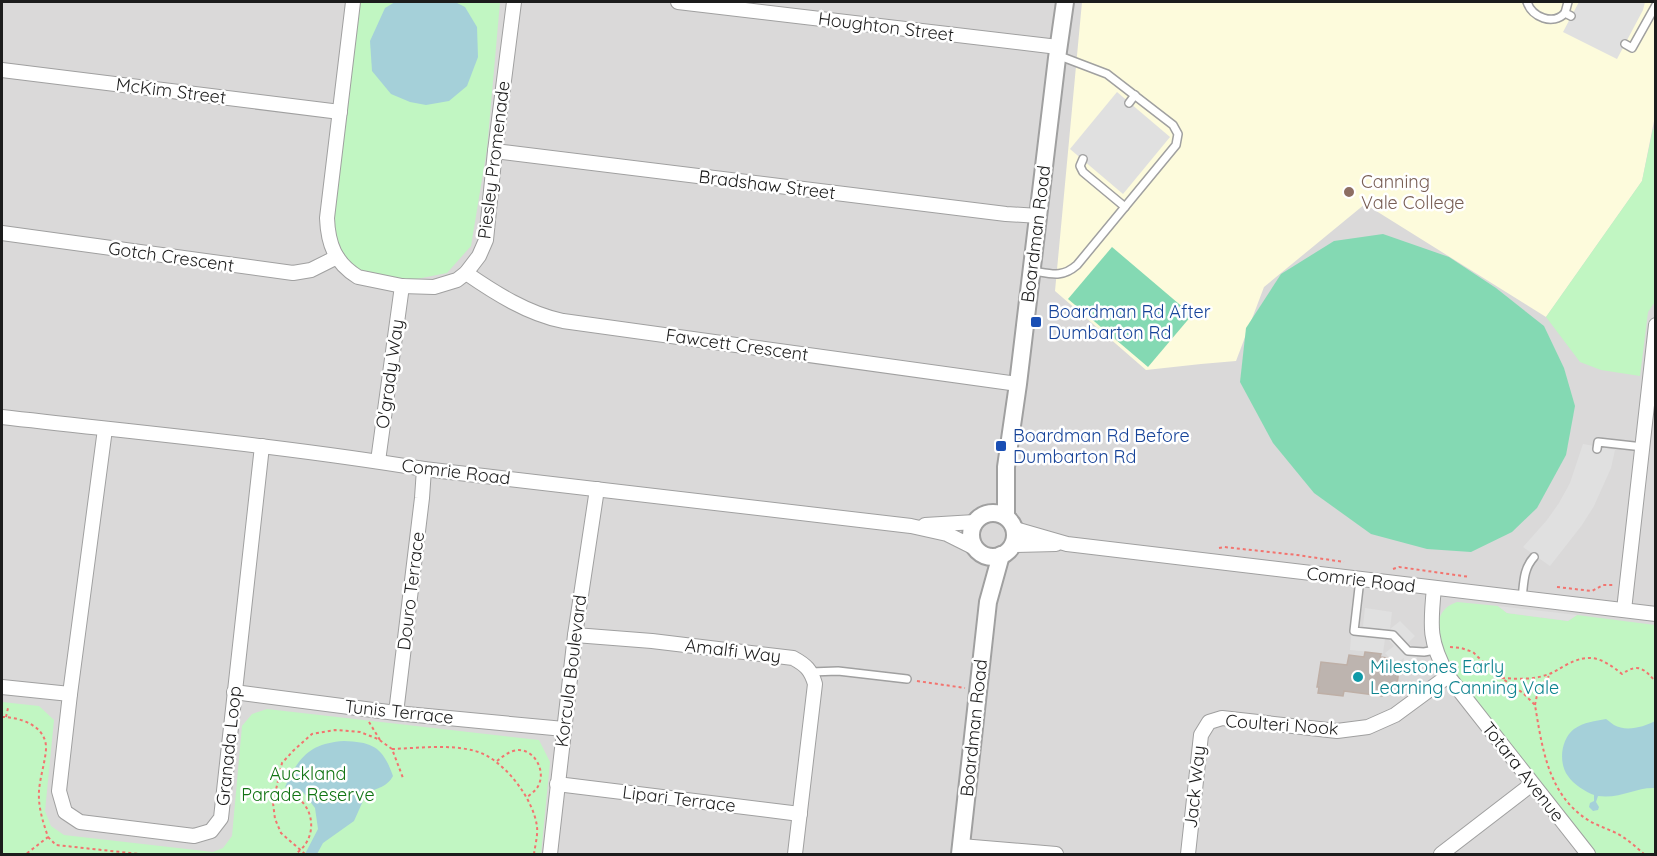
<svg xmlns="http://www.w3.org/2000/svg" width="1657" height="856" font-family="Quicksand,sans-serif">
<rect width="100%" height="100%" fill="#ede9e2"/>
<rect fill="#dad9d9" x="2" y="2" width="1653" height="852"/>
<path fill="#fdfbdc" d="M 1082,2 L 1655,2 L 1655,116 L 1642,181 L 1546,317 L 1365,204 L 1264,287 L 1236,361 L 1201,364 L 1146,370 L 1055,291 Z"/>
<g fill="#c1f6c2">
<path d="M 359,2 L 500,2 L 487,149 L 471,246 L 447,273 L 391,284 L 350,273 L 329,244 Z"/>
<path d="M 1653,129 L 1656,129 L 1655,302 L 1648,312 L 1640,376 L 1601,370 L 1580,362 L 1546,317 L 1642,181 Z"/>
<path d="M 1457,602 L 1498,606 L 1507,613 L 1568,621 L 1577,615 L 1655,625 L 1655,854 L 1596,854 L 1456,676 C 1443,655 1423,613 1457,602 Z"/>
<path d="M 2,702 L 39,706 L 54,720 L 45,811 L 51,826 L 64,835 L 213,852 L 223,848 L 232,836 L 242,726 L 252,714 L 267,709 L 539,740 L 550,762 L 541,854 L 2,854 Z"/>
</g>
<g fill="#84d9b3">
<path d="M 1383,234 L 1449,257 L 1496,288 L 1544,326 L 1564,368 L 1575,406 L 1566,455 L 1537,508 L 1512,532 L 1471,552 L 1427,549 L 1371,534 L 1314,493 L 1273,443 L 1240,382 L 1246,328 L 1281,274 L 1334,241 Z"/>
<path d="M 1112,247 L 1192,315 L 1148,367 L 1068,299 Z"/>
</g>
<g fill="#e0e0e0">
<path d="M 1579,2 L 1645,2 L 1643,10 L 1617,59 L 1563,32 Z"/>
<path d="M 1117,92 L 1170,137 L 1123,194 L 1070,149 Z"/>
<path d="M 1583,444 L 1615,450 L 1611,468 L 1594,506 L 1582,525 L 1550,566 L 1523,547 L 1547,520 L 1559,503 L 1570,483 Z"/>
<path d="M 1498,606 L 1577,615 L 1568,621 L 1507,613 Z"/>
<path d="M 1365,608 L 1392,612 L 1390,629 L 1400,621 L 1415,636 L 1408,643 L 1413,647 L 1418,648 L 1416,669 L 1403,668 L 1404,658 L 1395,664 L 1385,653 L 1394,646 L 1389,640 L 1385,639 L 1383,653 L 1350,650 L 1352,625 L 1363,626 Z"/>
</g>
<g fill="#a5d0d9">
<path d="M 395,2 L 455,2 L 465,7 L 477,27 L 478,57 L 467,86 L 449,101 L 426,105 L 410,102 L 391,94 L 372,71 L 370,41 L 385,8 Z"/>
<path d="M 1606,719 C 1609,721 1611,723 1614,725 C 1626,732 1644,727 1655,721 L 1655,788 C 1636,787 1621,799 1598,796 L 1596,802 L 1599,807 L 1598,810 L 1593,811 L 1589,807 L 1590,803 L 1594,801 L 1594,795 C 1586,792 1573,784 1568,776 C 1558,763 1561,739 1574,729 C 1584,722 1595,721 1606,719 Z"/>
<path d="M 344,741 C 374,742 383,748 393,776 C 388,786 377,789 367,792 L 354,821 L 323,843 L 317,854 L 305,854 L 318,829 L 315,808 L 303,792 L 285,787 C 298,757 311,743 344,741 Z"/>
</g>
<path fill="#bdb4af" stroke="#beafa6" stroke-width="1.5" d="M 1365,652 L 1381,654 L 1380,657 L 1387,658 L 1386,667 L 1399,669 L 1397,685 L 1392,684 L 1392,687 L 1383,686 L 1382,696 L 1344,691 L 1343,696 L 1318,693 L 1319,687 L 1317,687 L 1321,662 L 1347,665 L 1349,655 L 1364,657 Z"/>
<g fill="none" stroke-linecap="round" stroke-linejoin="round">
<defs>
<g id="service">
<path d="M 1527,2 C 1532,17 1553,26 1565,13 L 1571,16"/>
<path d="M 1565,13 L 1568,2"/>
<path d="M 1625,44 L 1632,48 L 1656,5"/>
<path d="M 1129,103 L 1135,95"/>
<path d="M 1083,159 L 1080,166 L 1083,172 L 1125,207"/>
<path d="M 1033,271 C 1052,274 1062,278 1077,265 L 1176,145 L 1178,134 L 1173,125 L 1107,74 L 1065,58 L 1057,58"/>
<path d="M 1597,449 L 1598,442 L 1643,447"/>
<path d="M 1360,579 L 1354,631 L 1393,635 L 1408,651 L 1424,652 L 1435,650"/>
<path d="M 1522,598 C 1524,583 1523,569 1534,557"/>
<path d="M 811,672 L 838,671 L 907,679"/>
</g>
<g id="minor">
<path d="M 353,2 L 327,218 C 328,244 335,263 358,277 L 402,286 L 434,287 L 457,280 L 466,273 L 479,256 L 486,240 L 495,151 L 514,2"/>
<path d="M 678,2 L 1058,47"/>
<path d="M 2,70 L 340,112"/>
<path d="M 495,151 L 1006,214 L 1039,216"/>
<path d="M 2,233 L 293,273 L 311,270 L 337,257"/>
<path d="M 466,273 C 495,293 528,314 563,321 L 1018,384"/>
<path d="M 2,417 C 142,433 284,446 424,469 L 911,526 L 947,534 L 975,548"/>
<path d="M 105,429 L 70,694 L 59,791 L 65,812 L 80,822 L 194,836 L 211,831 L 221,818 L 262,446"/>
<path d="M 378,461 L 402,286"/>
<path d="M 925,525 L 975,522"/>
<path d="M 1015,529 L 1067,544 L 1656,614"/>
<path d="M 1013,545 L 1056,544"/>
<path d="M 1434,588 C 1430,627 1429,642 1448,676 L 1588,854"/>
<path d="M 1624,610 L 1656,325"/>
<path d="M 575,635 L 652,641 L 793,658 C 806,665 811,670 815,684 L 795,854"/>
<path d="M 2,687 L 70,694"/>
<path d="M 234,692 L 396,713 L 564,729"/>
<path d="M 396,713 L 422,498 L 424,469"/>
<path d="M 557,784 L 800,814"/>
<path d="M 961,846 L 1056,854"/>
<path d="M 550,854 L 575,635 L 597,489"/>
<path d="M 1188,854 L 1201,735 L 1209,722 L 1222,718 L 1337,731 L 1368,727 L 1395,715 L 1448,676"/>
<path d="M 1441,854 L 1532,784"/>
</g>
<g id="tertiary">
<circle cx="993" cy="535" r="22"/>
<path d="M 1006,516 L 1006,467 L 1018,384 L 1057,58 L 1065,2"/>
<path d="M 960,854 L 988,602 L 1001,555"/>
</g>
</defs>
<use href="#service" stroke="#a0a0a0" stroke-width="10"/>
<use href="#minor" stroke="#a0a0a0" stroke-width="16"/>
<use href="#tertiary" stroke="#a0a0a0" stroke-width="20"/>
<g stroke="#f2746f" stroke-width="2" stroke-dasharray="3 3" stroke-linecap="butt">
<path d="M 1219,548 L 1224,547 L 1297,555 L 1344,562"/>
<path d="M 1393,569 L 1399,567 L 1470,577"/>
<path d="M 1557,587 L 1592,591 L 1603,585 L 1615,585"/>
<path d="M 1450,647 L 1461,648 L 1473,652 L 1493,672 L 1523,693 L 1535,705 C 1542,747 1548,795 1588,820 C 1596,825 1605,828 1614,832 C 1625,837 1635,846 1644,854"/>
<path d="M 1502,678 C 1518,679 1534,680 1549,674 C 1555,672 1560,668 1566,665 C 1590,652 1602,658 1622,674 C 1639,662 1645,670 1656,682"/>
<path d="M 917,681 L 965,688"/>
<path d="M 1535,705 L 1538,690 L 1549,676"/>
<path d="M 2,717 C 20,717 47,726 46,749 C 45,763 40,777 39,791 C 38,807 43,822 48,837 L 26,854"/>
<path d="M 6,717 L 8,708"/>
<path d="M 369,722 L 380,740"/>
<path d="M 392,749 C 419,748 450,744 475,751 C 503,758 534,799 537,827 C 538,835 535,846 534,854"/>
<path d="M 497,761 C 502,757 507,753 513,751 C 532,745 546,769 539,784 C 537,790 531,794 526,798"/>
<path d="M 275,790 C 283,791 291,793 298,798 C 317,813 315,842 295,854"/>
<path d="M 48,837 L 56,845 L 139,854"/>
<path d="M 305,854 L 281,833 L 275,819 L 273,803 L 282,763 L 293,751 L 312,734 L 335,730 L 360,732 L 378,739 L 392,749 L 403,778"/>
</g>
<use href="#service" stroke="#fff" stroke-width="7"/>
<use href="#minor" stroke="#fff" stroke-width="14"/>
<use href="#tertiary" stroke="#fff" stroke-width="16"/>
</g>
<circle fill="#8d6e63" stroke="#fff" stroke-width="2" cx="1349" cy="192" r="6"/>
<g fill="#1a4fb4" stroke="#fff" stroke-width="2">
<rect x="1030" y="316" width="12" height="12" rx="3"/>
<rect x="995" y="440" width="12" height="12" rx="3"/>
</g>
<circle fill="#0f9aa8" stroke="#fff" stroke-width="2" cx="1358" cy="677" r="6"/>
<g text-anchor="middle" stroke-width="5" stroke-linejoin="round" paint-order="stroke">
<g font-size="18" fill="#1c1c1c" stroke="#fff">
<text transform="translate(886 27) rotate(7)" y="6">Houghton Street</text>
<text transform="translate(171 91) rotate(7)" y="6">McKim Street</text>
<text transform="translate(494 160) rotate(-83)" y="6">Piesley Promenade</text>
<text transform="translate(767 185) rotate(7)" y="6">Bradshaw Street</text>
<text transform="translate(1036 234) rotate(-83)" y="6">Boardman Road</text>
<text transform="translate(171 257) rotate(8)" y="6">Gotch Crescent</text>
<text transform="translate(737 345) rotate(8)" y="6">Fawcett Crescent</text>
<text transform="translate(390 374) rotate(-82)" y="6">O'grady Way</text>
<text transform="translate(456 472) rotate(7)" y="6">Comrie Road</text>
<text transform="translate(1361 580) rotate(7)" y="6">Comrie Road</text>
<text transform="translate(411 591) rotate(-83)" y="6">Douro Terrace</text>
<text transform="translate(733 651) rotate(7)" y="6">Amalfi Way</text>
<text transform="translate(571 671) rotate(-83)" y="6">Korcula Boulevard</text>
<text transform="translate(399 712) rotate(6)" y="6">Tunis Terrace</text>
<text transform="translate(1282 725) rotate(4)" y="6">Coulteri Nook</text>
<text transform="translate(974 728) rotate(-84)" y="6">Boardman Road</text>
<text transform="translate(229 746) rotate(-84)" y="6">Granada Loop</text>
<text transform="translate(1523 772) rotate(52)" y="6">Totara Avenue</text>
<text transform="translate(1195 787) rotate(-84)" y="6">Jack Way</text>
<text transform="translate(679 799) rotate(7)" y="6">Lipari Terrace</text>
</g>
<g font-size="18" fill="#785e54" stroke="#fff" text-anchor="start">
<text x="1361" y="188">Canning<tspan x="1361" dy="21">Vale College</tspan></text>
</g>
<g font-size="18" fill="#164399" stroke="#fff" text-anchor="start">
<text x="1048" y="318">Boardman Rd After<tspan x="1048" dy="21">Dumbarton Rd</tspan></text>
<text x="1013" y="442">Boardman Rd Before<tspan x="1013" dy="21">Dumbarton Rd</tspan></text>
</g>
<g font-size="18" fill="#0d838f" stroke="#fff" text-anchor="start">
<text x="1370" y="673">Milestones Early<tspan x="1370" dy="21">Learning Canning Vale</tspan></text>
</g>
<g font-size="18" fill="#117413" stroke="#fff">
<text x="308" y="780">Auckland<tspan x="308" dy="21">Parade Reserve</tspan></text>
</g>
</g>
<rect width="1657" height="856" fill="none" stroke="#1c1c1c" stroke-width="6"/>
</svg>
